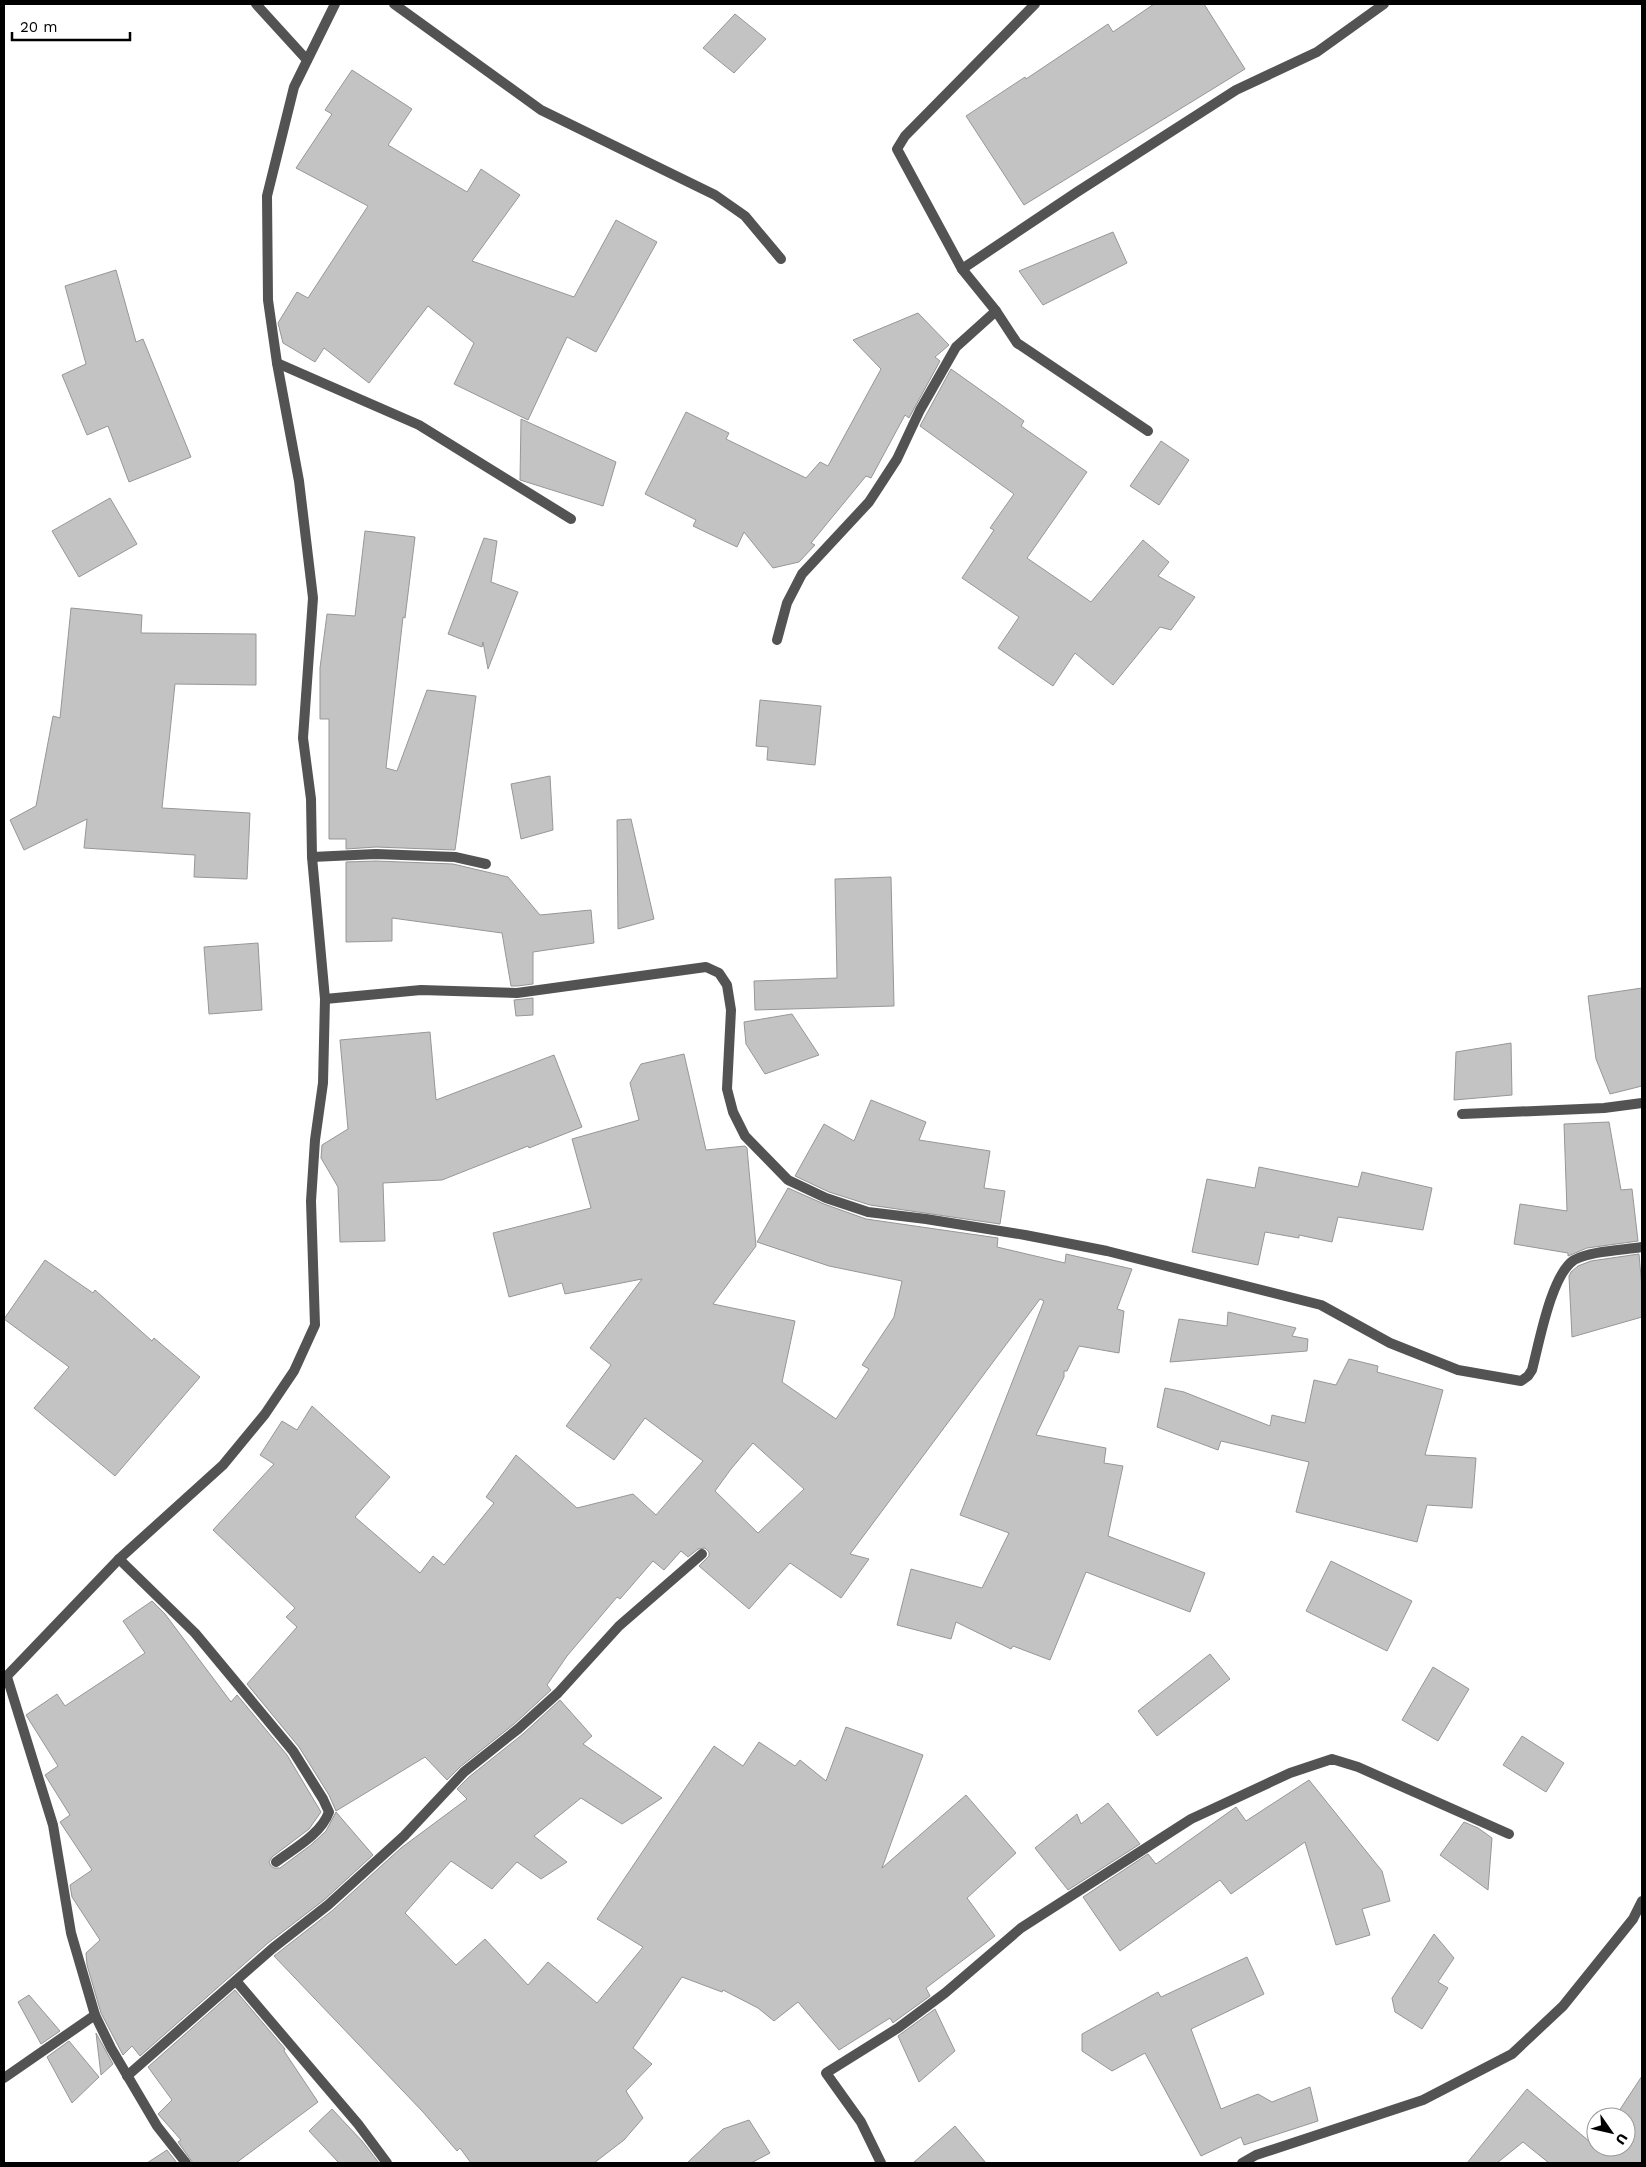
<svg xmlns="http://www.w3.org/2000/svg" width="1646" height="2167" font-family="'Work Sans',sans-serif">
<rect width="100%" height="100%" fill="#fff"/>
<g fill="#c3c3c3" stroke="#979797" fill-rule="evenodd">
<path d="M 1154,4 L 1204,4 L 1245,69 L 1024,205 L 966,116 L 1025,77 L 1026,79 L 1108,24 L 1113,32 Z"/>
<path d="M 735,14 L 766,39 L 734,73 L 703,48 Z"/>
<path d="M 352,70 L 412,109 L 388,145 L 467,192 L 481,169 L 520,195 L 472,261 L 574,297 L 616,220 L 657,242 L 596,352 L 567,337 L 528,420 L 454,384 L 474,343 L 428,306 L 369,383 L 324,348 L 315,362 L 283,343 L 278,323 L 297,292 L 308,298 L 368,206 L 296,168 L 332,114 L 325,110 Z"/>
<path d="M 1113,232 L 1127,263 L 1043,305 L 1019,271 Z"/>
<path d="M 116,270 L 136,342 L 143,339 L 191,457 L 129,482 L 108,426 L 87,435 L 62,375 L 86,364 L 65,286 Z"/>
<path d="M 918,313 L 949,345 L 935,357 L 940,361 L 909,418 L 905,415 L 871,478 L 866,476 L 811,543 L 815,545 L 799,562 L 773,568 L 744,532 L 737,547 L 693,526 L 696,520 L 645,494 L 686,412 L 729,433 L 726,439 L 806,478 L 820,462 L 828,466 L 881,369 L 853,340 Z"/>
<path d="M 951,369 L 1024,421 L 1021,426 L 1087,472 L 1027,558 L 1091,602 L 1143,540 L 1169,562 L 1158,576 L 1195,597 L 1171,630 L 1160,627 L 1113,685 L 1075,653 L 1053,686 L 998,648 L 1019,617 L 962,578 L 994,530 L 990,528 L 1014,494 L 920,426 Z"/>
<path d="M 521,419 L 616,462 L 603,506 L 520,480 Z"/>
<path d="M 1161,441 L 1189,460 L 1159,505 L 1130,486 Z"/>
<path d="M 110,498 L 137,544 L 79,577 L 52,531 Z"/>
<path d="M 365,531 L 415,537 L 405,618 L 403,617 L 386,768 L 397,771 L 427,690 L 476,696 L 455,850 L 376,847 L 346,849 L 346,839 L 329,839 L 329,719 L 320,719 L 320,668 L 327,614 L 355,616 Z"/>
<path d="M 484,538 L 497,541 L 491,582 L 518,592 L 488,669 L 483,642 L 482,647 L 448,634 Z"/>
<path d="M 71,608 L 142,615 L 141,633 L 256,634 L 256,685 L 175,684 L 162,808 L 250,813 L 247,879 L 194,877 L 195,855 L 84,848 L 87,819 L 24,850 L 10,820 L 36,806 L 53,716 L 60,718 Z"/>
<path d="M 760,700 L 821,706 L 815,765 L 767,760 L 768,747 L 756,746 Z"/>
<path d="M 550,776 L 553,830 L 521,839 L 511,784 Z"/>
<path d="M 631,819 L 654,919 L 618,929 L 617,820 Z"/>
<path d="M 376,861 L 453,864 L 508,877 L 540,915 L 591,910 L 594,943 L 533,952 L 533,984 L 517,986 L 511,986 L 502,933 L 392,918 L 392,941 L 346,942 L 346,862 Z"/>
<path d="M 891,877 L 894,1006 L 755,1010 L 754,981 L 837,978 L 835,879 Z"/>
<path d="M 258,943 L 262,1010 L 209,1014 L 204,947 Z"/>
<path d="M 1642,988 L 1642,1086 L 1610,1094 L 1596,1059 L 1588,996 Z"/>
<path d="M 533,998 L 533,1015 L 516,1016 L 514,1000 Z"/>
<path d="M 792,1014 L 819,1055 L 765,1074 L 746,1044 L 744,1022 Z"/>
<path d="M 430,1032 L 436,1100 L 554,1055 L 582,1127 L 529,1148 L 528,1146 L 442,1180 L 383,1183 L 385,1241 L 340,1242 L 338,1187 L 321,1158 L 322,1145 L 348,1129 L 340,1040 Z"/>
<path d="M 1511,1043 L 1512,1095 L 1454,1100 L 1456,1052 Z"/>
<path d="M 684,1054 L 706,1150 L 745,1146 L 747,1148 L 756,1246 L 713,1304 L 795,1321 L 782,1382 L 836,1419 L 869,1369 L 862,1365 L 894,1317 L 902,1281 L 829,1266 L 757,1242 L 788,1188 L 824,1204 L 866,1219 L 998,1238 L 997,1247 L 1065,1263 L 1066,1254 L 1132,1269 L 1117,1309 L 1124,1311 L 1119,1353 L 1079,1346 L 1067,1371 L 1064,1371 L 1064,1377 L 1036,1435 L 1106,1448 L 1104,1463 L 1123,1466 L 1108,1536 L 1205,1573 L 1190,1612 L 1086,1572 L 1050,1660 L 1013,1646 L 1011,1649 L 956,1622 L 951,1639 L 897,1625 L 911,1569 L 982,1588 L 1009,1533 L 960,1515 L 1044,1301 L 1040,1299 L 850,1554 L 869,1559 L 841,1598 L 790,1563 L 749,1609 L 699,1566 L 709,1556 L 709,1552 L 705,1548 L 698,1549 L 688,1557 L 681,1551 L 664,1570 L 653,1561 L 620,1599 L 617,1597 L 567,1656 L 547,1685 L 551,1690 L 514,1724 L 460,1767 L 447,1780 L 425,1757 L 336,1811 L 329,1795 L 299,1747 L 247,1684 L 297,1627 L 286,1617 L 295,1608 L 213,1530 L 274,1464 L 260,1455 L 282,1421 L 297,1430 L 312,1406 L 390,1477 L 355,1517 L 420,1573 L 433,1556 L 444,1565 L 494,1503 L 486,1497 L 516,1455 L 577,1508 L 633,1494 L 656,1515 L 703,1461 L 645,1418 L 614,1460 L 566,1426 L 611,1365 L 590,1348 L 642,1279 L 565,1294 L 562,1283 L 509,1297 L 493,1233 L 591,1208 L 572,1139 L 639,1120 L 630,1083 L 641,1064 ZM 753,1443 L 804,1489 L 758,1533 L 715,1491 L 731,1469 Z"/>
<path d="M 871,1100 L 926,1122 L 919,1140 L 990,1151 L 984,1188 L 1005,1191 L 1000,1224 L 870,1205 L 829,1192 L 795,1176 L 824,1124 L 854,1141 Z"/>
<path d="M 1609,1122 L 1621,1190 L 1632,1189 L 1638,1241 L 1587,1248 L 1568,1256 L 1568,1253 L 1514,1244 L 1520,1204 L 1567,1211 L 1564,1124 Z"/>
<path d="M 1259,1167 L 1358,1187 L 1362,1172 L 1432,1188 L 1423,1230 L 1338,1217 L 1332,1242 L 1299,1235 L 1299,1238 L 1265,1232 L 1258,1265 L 1192,1252 L 1207,1179 L 1255,1188 Z"/>
<path d="M 1639,1254 L 1642,1288 L 1642,1317 L 1572,1337 L 1569,1276 L 1571,1272 L 1578,1266 L 1591,1261 Z"/>
<path d="M 45,1260 L 93,1293 L 95,1290 L 152,1341 L 154,1338 L 200,1377 L 115,1476 L 34,1408 L 69,1367 L 4,1319 Z"/>
<path d="M 1228,1312 L 1296,1328 L 1292,1336 L 1308,1339 L 1307,1351 L 1170,1362 L 1179,1319 L 1227,1326 Z"/>
<path d="M 1349,1359 L 1378,1366 L 1377,1372 L 1443,1390 L 1425,1455 L 1476,1458 L 1472,1508 L 1427,1505 L 1417,1542 L 1296,1512 L 1309,1462 L 1221,1441 L 1218,1450 L 1157,1427 L 1165,1388 L 1184,1392 L 1270,1426 L 1272,1415 L 1305,1423 L 1314,1380 L 1336,1385 Z"/>
<path d="M 1331,1561 L 1412,1601 L 1387,1651 L 1306,1611 Z"/>
<path d="M 152,1601 L 165,1614 L 231,1702 L 237,1695 L 287,1755 L 321,1812 L 309,1829 L 272,1857 L 269,1862 L 271,1866 L 274,1868 L 280,1868 L 311,1845 L 326,1831 L 336,1812 L 373,1855 L 324,1900 L 268,1943 L 140,2056 L 132,2046 L 123,2055 L 101,2013 L 87,1965 L 86,1953 L 100,1940 L 72,1897 L 70,1885 L 92,1870 L 60,1822 L 70,1815 L 45,1775 L 58,1766 L 26,1715 L 57,1694 L 65,1706 L 145,1653 L 123,1621 Z"/>
<path d="M 1210,1654 L 1230,1679 L 1157,1736 L 1138,1711 Z"/>
<path d="M 1433,1667 L 1469,1689 L 1438,1741 L 1402,1720 Z"/>
<path d="M 560,1700 L 592,1736 L 583,1744 L 662,1798 L 622,1824 L 581,1798 L 534,1836 L 567,1862 L 541,1879 L 517,1862 L 492,1889 L 451,1861 L 405,1913 L 456,1965 L 485,1939 L 528,1985 L 548,1962 L 597,2003 L 643,1947 L 597,1919 L 714,1746 L 743,1766 L 759,1742 L 795,1766 L 800,1760 L 826,1781 L 846,1727 L 923,1755 L 882,1868 L 966,1795 L 1016,1853 L 967,1898 L 995,1936 L 926,1988 L 930,1996 L 894,2022 L 893,2023 L 890,2018 L 839,2050 L 798,2002 L 774,2021 L 758,2008 L 723,1990 L 722,1992 L 682,1977 L 633,2048 L 652,2064 L 626,2091 L 643,2118 L 624,2140 L 594,2163 L 471,2163 L 460,2148 L 457,2151 L 423,2112 L 274,1956 L 333,1910 L 401,1848 L 467,1799 L 457,1789 L 469,1777 L 523,1734 Z"/>
<path d="M 1522,1736 L 1564,1763 L 1546,1792 L 1503,1765 Z"/>
<path d="M 1309,1780 L 1382,1871 L 1390,1901 L 1362,1909 L 1370,1935 L 1336,1945 L 1305,1842 L 1231,1894 L 1220,1880 L 1120,1951 L 1083,1897 L 1148,1854 L 1156,1864 L 1236,1807 L 1246,1821 Z"/>
<path d="M 1108,1803 L 1140,1844 L 1068,1890 L 1035,1848 L 1077,1814 L 1081,1824 Z"/>
<path d="M 1464,1822 L 1478,1828 L 1492,1838 L 1488,1890 L 1440,1855 Z"/>
<path d="M 1434,1934 L 1454,1958 L 1438,1982 L 1448,1988 L 1422,2029 L 1395,2012 L 1392,1998 Z"/>
<path d="M 1247,1957 L 1264,1994 L 1191,2029 L 1221,2109 L 1258,2094 L 1272,2102 L 1310,2087 L 1318,2121 L 1244,2145 L 1241,2137 L 1201,2156 L 1145,2053 L 1112,2071 L 1082,2051 L 1082,2034 L 1158,1992 L 1161,1997 Z"/>
<path d="M 235,1990 L 285,2049 L 284,2051 L 318,2102 L 236,2163 L 193,2163 L 178,2142 L 181,2140 L 158,2114 L 172,2100 L 148,2067 Z"/>
<path d="M 29,1995 L 60,2031 L 41,2044 L 18,2002 Z"/>
<path d="M 935,2009 L 955,2051 L 919,2082 L 898,2036 Z"/>
<path d="M 96,2033 L 113,2064 L 101,2075 Z"/>
<path d="M 69,2041 L 99,2077 L 72,2103 L 47,2057 Z"/>
<path d="M 1642,2076 L 1642,2163 L 1549,2163 L 1523,2142 L 1497,2163 L 1467,2163 L 1527,2089 L 1596,2147 L 1626,2147 L 1626,2117 L 1615,2117 Z"/>
<path d="M 332,2109 L 362,2141 L 379,2163 L 339,2163 L 309,2131 Z"/>
<path d="M 749,2120 L 770,2153 L 751,2163 L 687,2163 L 723,2129 Z"/>
<path d="M 955,2126 L 986,2163 L 913,2163 Z"/>
<path d="M 167,2150 L 177,2163 L 147,2163 Z"/>
</g>
<g fill="none" stroke-linecap="round" stroke-linejoin="round">
<g stroke="#535353" stroke-width="10">
<path d="M 256,4 L 307,60"/>
<path d="M 394,4 L 541,110 L 715,195 L 745,216 L 781,259"/>
<path d="M 1035,4 L 905,136 L 897,149 L 962,269 L 996,311 L 1017,343 L 1148,431"/>
<path d="M 962,269 L 1077,192 L 1236,90 L 1317,52 L 1384,4"/>
<path d="M 277,363 L 419,425 L 571,519"/>
<path d="M 777,640 L 787,603 L 802,574 L 869,502 L 897,459 L 920,410 L 956,347 L 996,311"/>
<path d="M 312,857 L 376,854 L 455,857 L 486,864"/>
<path d="M 325,999 L 421,990 L 517,993 L 706,967 L 719,973 L 727,985 L 731,1010 L 727,1089 L 733,1112 L 745,1136 L 788,1180 L 826,1198 L 868,1212 L 926,1219 L 1025,1235 L 1107,1251 L 1321,1305 L 1390,1343 L 1458,1370 L 1521,1381 L 1528,1376 L 1532,1370 C 1539,1344 1551,1275 1574,1260 C 1590,1251 1624,1250 1642,1247"/>
<path d="M 1462,1114 L 1604,1108 L 1642,1103"/>
<path d="M 119,1559 L 195,1633 L 293,1751 L 323,1799 L 329,1812 C 321,1834 295,1848 276,1862"/>
<path d="M 7,1677 L 53,1825 L 71,1933 L 95,2015 L 111,2048 L 157,2126 L 186,2163"/>
<path d="M 4,1679 L 119,1559 L 223,1465 L 265,1414 L 294,1371 L 315,1325 L 311,1201 L 315,1140 L 323,1083 L 325,999 L 312,857 L 311,799 L 303,738 L 313,598 L 299,481 L 277,363 L 268,300 L 267,196 L 294,87 L 335,4"/>
<path d="M 237,1982 L 358,2124 L 387,2163"/>
<path d="M 127,2076 L 273,1948 L 328,1905 L 404,1836 L 464,1772 L 518,1729 L 558,1693 L 619,1626 L 702,1554"/>
<path d="M 4,2078 L 95,2015"/>
<path d="M 881,2163 L 861,2122 L 826,2073 L 898,2028 L 945,1993 L 1021,1928 L 1191,1819 L 1290,1773 L 1332,1759 L 1358,1767 L 1509,1834"/>
<path d="M 1242,2163 L 1256,2155 L 1423,2100 L 1512,2054 L 1563,2006 L 1633,1919 L 1642,1901"/>
</g>
</g>
<rect width="1646" height="2167" fill="none" stroke="#000000" stroke-width="10"/>
<g transform="translate(1611 2132) rotate(124)"><circle r="24" fill="#ffffff" stroke="#999999"/>
<path d="M0-4L9 19L0 12L-9 19Z" fill="#000000"/>
<text y="-8" font-size="14" font-weight="bold" text-anchor="middle" fill="#000000">U</text>
</g>
<path d="M12 32v8h118v-8" fill="none" stroke="#000000" stroke-width="2.5"/>
<text x="20" y="32" font-size="15" fill="#000000" stroke="#ffffff" stroke-width="4" paint-order="stroke">20 m</text>
</svg>
